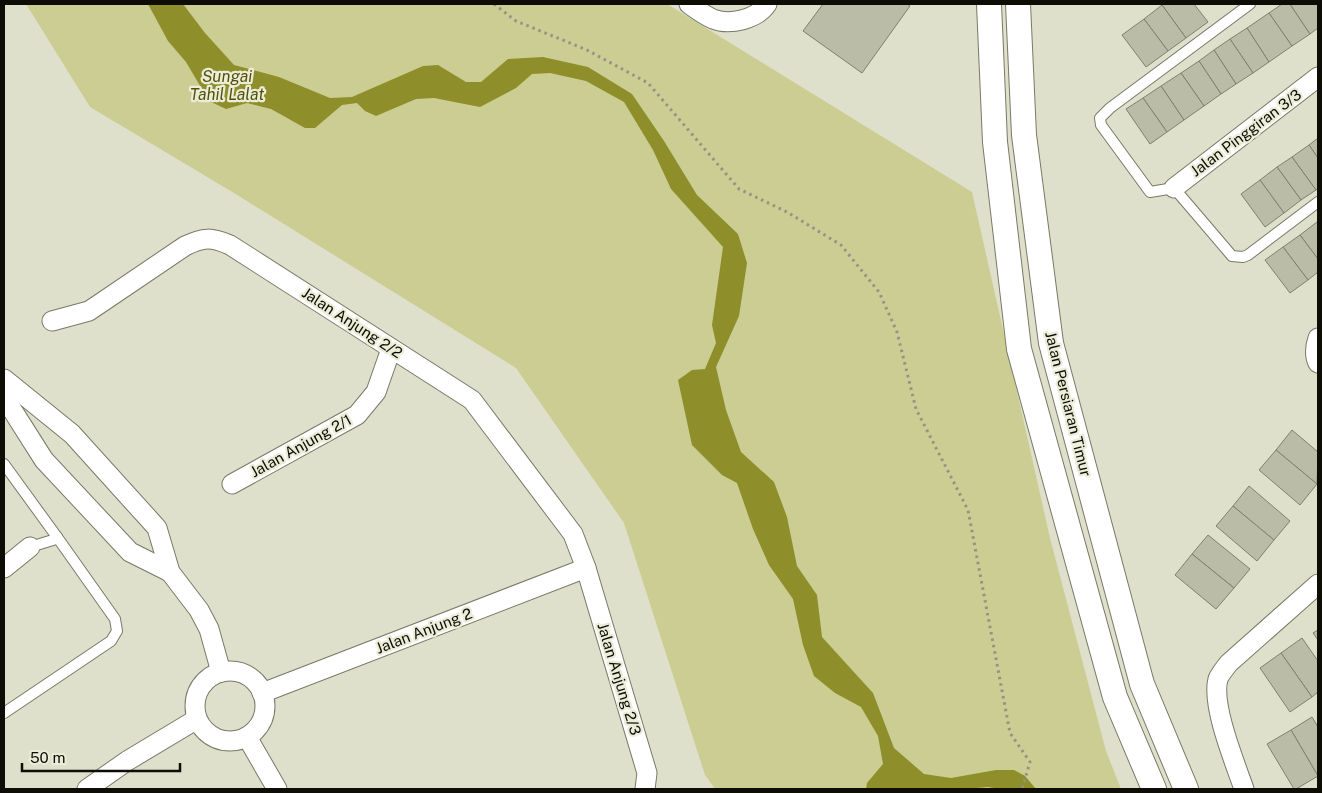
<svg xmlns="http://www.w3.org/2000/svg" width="1322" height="793" font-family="'Public Sans',sans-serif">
<rect width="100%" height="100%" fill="#dfe0cb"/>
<path fill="#cbcd93" d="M 26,4 L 667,4 L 972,192 L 1050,538 L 1106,751 L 1121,789 L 715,789 L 705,775 L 624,523 L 516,368 L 234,193 L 90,107 Z"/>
<path fill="#8e8e2a" d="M 148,4 L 183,4 L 205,33 L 234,65 L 279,77 L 330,98 L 352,97 L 423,66 L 438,65 L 466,82 L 481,82 L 508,59 L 543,57 L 588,67 L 632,94 L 664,141 L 697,195 L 738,234 L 747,263 L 739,316 L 716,367 L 726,410 L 741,452 L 774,482 L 787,517 L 797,566 L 817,595 L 822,637 L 873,693 L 894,748 L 924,774 L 951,778 L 996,770 L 1014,770 L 1025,776 L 1036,789 L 1000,789 L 988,787 L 965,789 L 866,789 L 867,783 L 883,764 L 878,736 L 861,707 L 835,693 L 814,676 L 803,645 L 793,599 L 769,565 L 753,529 L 737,483 L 722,475 L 692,445 L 678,380 L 692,370 L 705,369 L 716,343 L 712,325 L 723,247 L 671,189 L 653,150 L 624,102 L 586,81 L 550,73 L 532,74 L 516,88 L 480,107 L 434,98 L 416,99 L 376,116 L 365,111 L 357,103 L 342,105 L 315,128 L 305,128 L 271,109 L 247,103 L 226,109 L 209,101 L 186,62 L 168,41 Z"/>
<g fill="#bbbca8" stroke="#80816d">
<path d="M 823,4 L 907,4 L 910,6 L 862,73 L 803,31 Z"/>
<path d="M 1164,4 L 1194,4 L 1208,22 L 1186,38 L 1162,5 Z"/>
<path d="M 1282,4 L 1290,4 L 1310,34 L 1292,46 L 1269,13 Z"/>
<path d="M 1290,4 L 1318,4 L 1318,28 L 1310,34 Z"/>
<path d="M 1162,5 L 1186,38 L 1168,51 L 1144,19 Z"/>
<path d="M 1269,13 L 1292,46 L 1269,62 L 1247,28 Z"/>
<path d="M 1144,19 L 1168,51 L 1146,67 L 1122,35 Z"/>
<path d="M 1247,28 L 1269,62 L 1253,73 L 1230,39 Z"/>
<path d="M 1230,39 L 1253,73 L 1236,84 L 1214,50 Z"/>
<path d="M 1214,50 L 1236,84 L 1221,94 L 1199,61 Z"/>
<path d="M 1199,61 L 1221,94 L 1204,106 L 1181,73 Z"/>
<path d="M 1181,73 L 1204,106 L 1184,120 L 1161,86 Z"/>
<path d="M 1161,86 L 1184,120 L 1167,132 L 1143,98 Z"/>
<path d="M 1143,98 L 1167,132 L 1150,144 L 1126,109 Z"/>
<path d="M 1318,138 L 1318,158 L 1309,145 Z"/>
<path d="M 1309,145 L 1318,158 L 1318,188 L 1316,190 L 1292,157 Z"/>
<path d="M 1292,157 L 1316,190 L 1301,200 L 1277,167 Z"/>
<path d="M 1277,167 L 1301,200 L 1284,213 L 1260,180 Z"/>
<path d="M 1260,180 L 1284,213 L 1265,227 L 1241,194 Z"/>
<path d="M 1317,222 L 1318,223 L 1318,259 L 1300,235 Z"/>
<path d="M 1300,235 L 1318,259 L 1318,272 L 1308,280 L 1283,247 Z"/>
<path d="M 1283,247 L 1308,280 L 1290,293 L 1265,260 Z"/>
<path d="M 1292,430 L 1318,452 L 1317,484 L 1276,450 Z"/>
<path d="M 1276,450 L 1317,484 L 1300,505 L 1259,470 Z"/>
<path d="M 1249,486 L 1290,521 L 1274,540 L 1233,506 Z"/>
<path d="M 1233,506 L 1274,540 L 1257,561 L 1216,526 Z"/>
<path d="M 1208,535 L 1250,569 L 1234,588 L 1192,554 Z"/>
<path d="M 1192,554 L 1234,588 L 1216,609 L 1175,575 Z"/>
<path d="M 1318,630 L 1318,640 L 1313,633 Z"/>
<path d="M 1302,638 L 1318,661 L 1318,692 L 1312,697 L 1281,653 Z"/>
<path d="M 1281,653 L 1312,697 L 1290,712 L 1260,668 Z"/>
<path d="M 1312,717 L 1318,727 L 1318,776 L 1291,730 Z"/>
<path d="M 1291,730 L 1318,776 L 1296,789 L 1294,789 L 1267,744 Z"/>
</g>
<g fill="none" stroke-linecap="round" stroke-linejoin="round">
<defs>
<g id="service">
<path d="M 1250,4 L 1110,108 L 1100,118 L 1101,125 L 1150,192 L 1174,188 L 1232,256 L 1243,257 L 1248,255 L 1318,202"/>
<path d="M 4,464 L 57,537"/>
<path d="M 4,713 L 111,641 L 117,631 L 115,619 L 57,537 L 53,540 L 30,547"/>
</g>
<g id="minor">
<path d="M 689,4 C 696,9 704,15 713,19 C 730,26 757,19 767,4"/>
<path d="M 1174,188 L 1318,77"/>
<path d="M 52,321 L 89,311 L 185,246 C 204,237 211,237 230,245 L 472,400 L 573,534 L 586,568 L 647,773 L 645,789"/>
<path d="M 1318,338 C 1315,347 1314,355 1318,363"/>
<path d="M 4,379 L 72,434 L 157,528 L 170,572 L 199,610 L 209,629 L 221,672"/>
<path d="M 4,397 L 44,460 L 130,552 L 170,572"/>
<path d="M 232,484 L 357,415 L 376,392 L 391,349"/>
<path d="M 4,568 L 30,547"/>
<circle cx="230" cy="706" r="35"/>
<path d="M 262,693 L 586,568"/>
<path d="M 247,737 L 277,789"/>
<path d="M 87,789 L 127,761 L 197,719"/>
<path d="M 1244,789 C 1235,763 1211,705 1218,679 C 1220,674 1225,668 1229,663 L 1318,584"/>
</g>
<g id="tertiary">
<path d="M 989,4 L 995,142 L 1019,349 L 1115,697 L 1154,789"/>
<path d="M 1018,4 L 1024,135 L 1051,343 L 1142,684 L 1186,789"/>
</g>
</defs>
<use href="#service" stroke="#787966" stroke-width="12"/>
<use href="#minor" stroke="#787966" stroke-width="21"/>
<use href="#tertiary" stroke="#787966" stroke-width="26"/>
<path stroke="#939484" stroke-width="3" stroke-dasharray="2.5 4" stroke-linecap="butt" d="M 494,4 L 516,21 L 587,50 L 648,83 L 739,189 L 787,212 L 841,245 L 879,292 L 897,332 L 916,409 L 968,510 L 1010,733 L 1030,762 L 1022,789"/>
<use href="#service" stroke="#fff" stroke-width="10"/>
<use href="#minor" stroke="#fff" stroke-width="19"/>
<use href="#tertiary" stroke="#fff" stroke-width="24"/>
</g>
<g text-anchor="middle" stroke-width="4.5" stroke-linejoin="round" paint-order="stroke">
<g font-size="15" fill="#0d0d06" stroke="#ecedd8">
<text transform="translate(1246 133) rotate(-37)" y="5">Jalan Pinggiran 3/3</text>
<text transform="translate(352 323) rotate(33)" y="5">Jalan Anjung 2/2</text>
<text transform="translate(1068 404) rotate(76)" y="5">Jalan Persiaran Timur</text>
<text transform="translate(301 446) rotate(-29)" y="5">Jalan Anjung 2/1</text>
<text transform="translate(424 631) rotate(-21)" y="5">Jalan Anjung 2</text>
<text transform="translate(619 679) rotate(73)" y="5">Jalan Anjung 2/3</text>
</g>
<g font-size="16" font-style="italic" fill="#525206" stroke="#ecedd8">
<text x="227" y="82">Sungai<tspan x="227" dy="18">Tahil Lalat</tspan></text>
</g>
</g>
<rect width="1322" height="793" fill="none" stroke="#0d0d06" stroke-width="10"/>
<path d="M22 763v8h158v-8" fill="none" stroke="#0d0d06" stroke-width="2.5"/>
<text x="30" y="763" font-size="15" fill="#0d0d06" stroke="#ecedd8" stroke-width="4" paint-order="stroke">50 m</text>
</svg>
